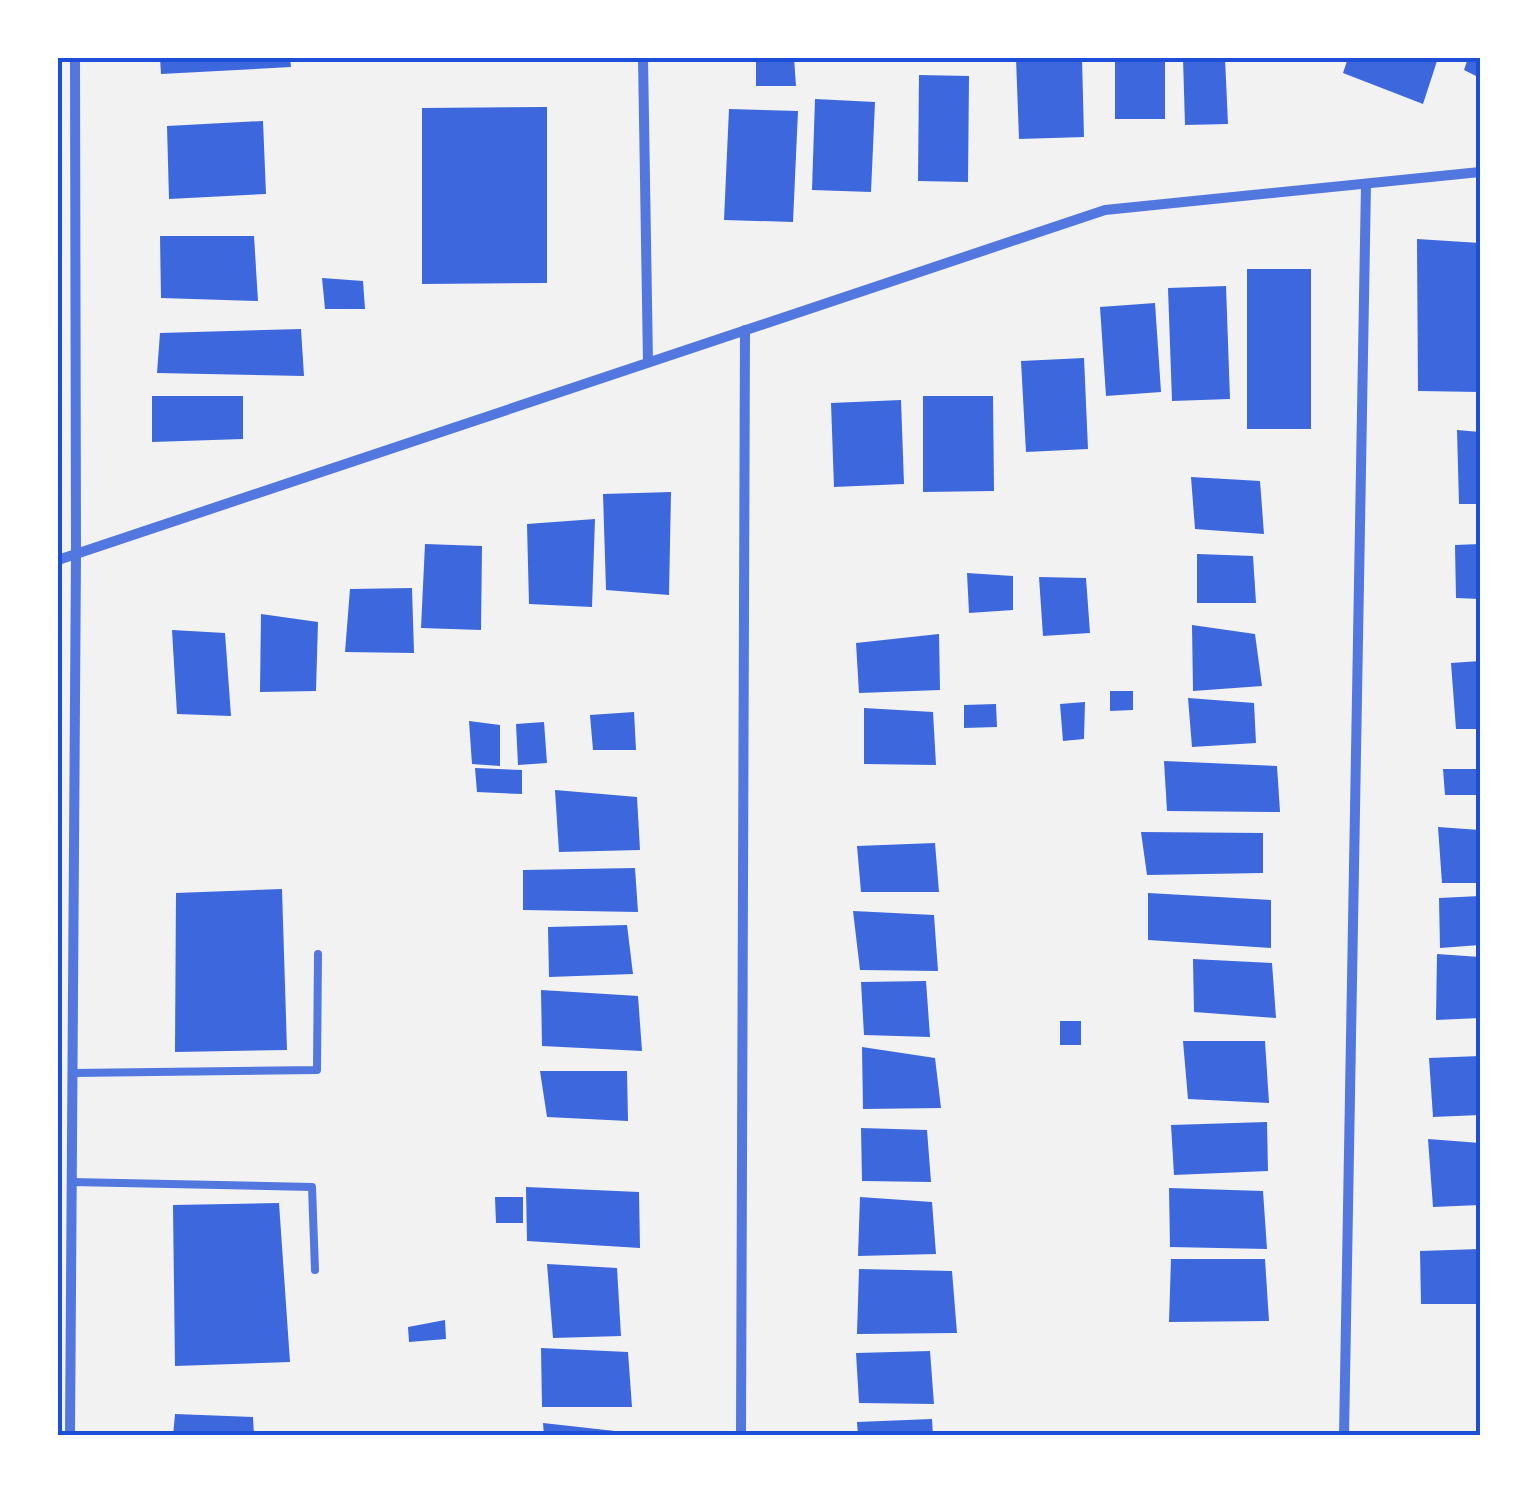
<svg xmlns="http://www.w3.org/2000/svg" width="1538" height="1493" font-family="'Nunito Sans',sans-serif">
<rect width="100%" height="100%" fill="#f2f2f2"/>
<g fill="#3d67dc">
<path d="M 160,58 L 290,58 L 291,67 L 161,74 Z"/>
<path d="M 756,58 L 794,58 L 796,86 L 756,86 Z"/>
<path d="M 1016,58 L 1082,58 L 1084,137 L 1019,139 Z"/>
<rect x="1115" y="58" width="50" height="61"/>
<path d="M 1183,58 L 1225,58 L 1228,124 L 1185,125 Z"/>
<path d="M 1348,58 L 1438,58 L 1423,104 L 1343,73 Z"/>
<path d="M 1468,58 L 1480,58 L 1480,78 L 1464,70 Z"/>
<path d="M 919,75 L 969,76 L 968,182 L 918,181 Z"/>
<path d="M 815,99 L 875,102 L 871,192 L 812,190 Z"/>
<path d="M 547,107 L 547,283 L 422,284 L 422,108 Z"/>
<path d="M 729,109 L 798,111 L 793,222 L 724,220 Z"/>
<path d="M 263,121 L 266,194 L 169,199 L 167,126 Z"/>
<path d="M 160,236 L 254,236 L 258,301 L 161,298 Z"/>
<path d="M 1417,239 L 1480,243 L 1480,392 L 1418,391 Z"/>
<rect x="1247" y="269" width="64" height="160"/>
<path d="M 322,278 L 363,281 L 365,309 L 325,309 Z"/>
<path d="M 1226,286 L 1230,399 L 1172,401 L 1168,288 Z"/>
<path d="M 1155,303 L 1161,392 L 1106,396 L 1100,307 Z"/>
<path d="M 301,329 L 304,376 L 157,373 L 160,333 Z"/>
<path d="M 1084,358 L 1088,449 L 1026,452 L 1021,361 Z"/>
<path d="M 152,396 L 243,396 L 243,439 L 152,442 Z"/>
<path d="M 923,396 L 993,396 L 994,491 L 923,492 Z"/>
<path d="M 901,400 L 904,484 L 834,487 L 831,403 Z"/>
<path d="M 1457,430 L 1480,432 L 1480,504 L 1459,504 Z"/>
<path d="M 1191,477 L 1260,481 L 1264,534 L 1195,529 Z"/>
<path d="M 671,492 L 669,595 L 606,590 L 603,494 Z"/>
<path d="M 595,519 L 592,607 L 529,604 L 527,524 Z"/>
<path d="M 425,544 L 482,546 L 481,630 L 421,628 Z"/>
<path d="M 1480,544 L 1480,599 L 1456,598 L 1455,545 Z"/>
<path d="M 1197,554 L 1253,556 L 1256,603 L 1197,603 Z"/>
<path d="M 967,573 L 1013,576 L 1013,610 L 969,613 Z"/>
<path d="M 1039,577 L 1086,578 L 1090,633 L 1043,636 Z"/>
<path d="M 412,588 L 414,653 L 345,652 L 350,589 Z"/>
<path d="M 261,614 L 318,622 L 316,691 L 260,692 Z"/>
<path d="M 1192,625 L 1255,634 L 1262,686 L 1193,691 Z"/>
<path d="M 172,630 L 225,633 L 231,716 L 177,714 Z"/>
<path d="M 939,634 L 940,690 L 859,693 L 856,643 Z"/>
<path d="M 1480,661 L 1480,729 L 1456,729 L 1451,663 Z"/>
<path d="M 1110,691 L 1133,691 L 1133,710 L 1110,711 Z"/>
<path d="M 1188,698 L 1254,703 L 1256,743 L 1192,747 Z"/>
<path d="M 1085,702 L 1084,739 L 1063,741 L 1060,704 Z"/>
<path d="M 996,704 L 997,727 L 964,728 L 964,705 Z"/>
<path d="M 864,708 L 933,712 L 936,765 L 864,764 Z"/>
<path d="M 634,712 L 636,750 L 593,750 L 590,715 Z"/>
<path d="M 469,721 L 500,725 L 500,766 L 472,764 Z"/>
<path d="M 544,722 L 547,763 L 518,765 L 516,724 Z"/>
<path d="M 1164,761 L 1277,766 L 1280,812 L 1167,811 Z"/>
<path d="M 475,768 L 522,770 L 522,794 L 477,792 Z"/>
<path d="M 1443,769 L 1480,769 L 1480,795 L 1445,795 Z"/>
<path d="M 555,790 L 637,797 L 640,850 L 559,852 Z"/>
<path d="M 1438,827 L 1480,830 L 1480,883 L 1442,883 Z"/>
<path d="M 1141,832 L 1263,833 L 1263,873 L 1147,875 Z"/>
<path d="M 935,843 L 939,892 L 861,892 L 857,846 Z"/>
<path d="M 635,868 L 638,912 L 523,910 L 523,870 Z"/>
<path d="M 282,889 L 287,1050 L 175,1052 L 176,893 Z"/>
<path d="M 1148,893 L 1271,900 L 1271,948 L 1148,940 Z"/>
<path d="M 1480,896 L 1480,945 L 1440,948 L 1439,898 Z"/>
<path d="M 853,911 L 934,915 L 938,971 L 860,970 Z"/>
<path d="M 627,925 L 633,974 L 549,977 L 548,927 Z"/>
<path d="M 1437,954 L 1480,957 L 1480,1018 L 1436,1020 Z"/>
<path d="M 1193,959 L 1272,963 L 1276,1018 L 1194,1012 Z"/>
<path d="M 926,981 L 930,1037 L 864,1035 L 861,982 Z"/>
<path d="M 541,990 L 638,996 L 642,1051 L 542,1046 Z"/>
<rect x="1060" y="1021" width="21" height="24"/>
<path d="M 1183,1041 L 1265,1041 L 1269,1103 L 1188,1099 Z"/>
<path d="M 862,1047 L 935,1058 L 941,1108 L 863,1109 Z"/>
<path d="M 1480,1056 L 1480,1115 L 1433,1117 L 1429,1058 Z"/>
<path d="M 540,1071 L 627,1071 L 628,1121 L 547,1117 Z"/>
<path d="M 1267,1122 L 1268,1171 L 1174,1175 L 1171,1125 Z"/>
<path d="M 861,1128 L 927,1130 L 931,1182 L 862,1181 Z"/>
<path d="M 1428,1139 L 1480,1143 L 1480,1205 L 1433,1207 Z"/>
<path d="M 526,1187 L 639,1192 L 640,1248 L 527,1241 Z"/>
<path d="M 1169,1188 L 1263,1191 L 1267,1249 L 1170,1247 Z"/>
<path d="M 495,1197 L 523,1197 L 523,1223 L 496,1223 Z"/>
<path d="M 860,1197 L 932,1202 L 936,1254 L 858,1256 Z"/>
<path d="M 279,1203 L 290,1362 L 175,1366 L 173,1205 Z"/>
<path d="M 1480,1249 L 1480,1304 L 1421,1304 L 1420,1251 Z"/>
<path d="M 1171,1259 L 1265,1259 L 1269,1321 L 1169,1322 Z"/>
<path d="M 547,1264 L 617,1268 L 621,1336 L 553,1338 Z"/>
<path d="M 859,1269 L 952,1271 L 957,1333 L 857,1334 Z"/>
<path d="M 445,1320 L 446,1339 L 409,1342 L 408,1327 Z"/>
<path d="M 541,1348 L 628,1352 L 632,1407 L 542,1407 Z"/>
<path d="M 930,1351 L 934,1404 L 859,1403 L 856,1353 Z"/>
<path d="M 175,1414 L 253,1417 L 254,1436 L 173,1436 Z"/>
<path d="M 932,1419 L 933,1436 L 858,1436 L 857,1422 Z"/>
<path d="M 543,1423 L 633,1433 L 633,1436 L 544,1436 Z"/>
</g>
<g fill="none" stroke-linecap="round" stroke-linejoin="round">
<g stroke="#5277de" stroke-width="8">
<path d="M 73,1073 L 317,1070 L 318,954"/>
<path d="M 71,1182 L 312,1187 L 315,1270"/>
</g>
<g stroke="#5277de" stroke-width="10">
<path d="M 643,58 L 648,362"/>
<path d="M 58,560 L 1105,210 L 1480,172"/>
<path d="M 70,1436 L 76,553 L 75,58"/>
<path d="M 741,1436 L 745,330"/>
<path d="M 1344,1436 L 1366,184"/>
</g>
</g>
<rect width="1538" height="1493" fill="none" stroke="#ffffff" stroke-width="120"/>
<rect x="60" y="60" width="1418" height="1373" fill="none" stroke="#1d4ed8" stroke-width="4"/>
</svg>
